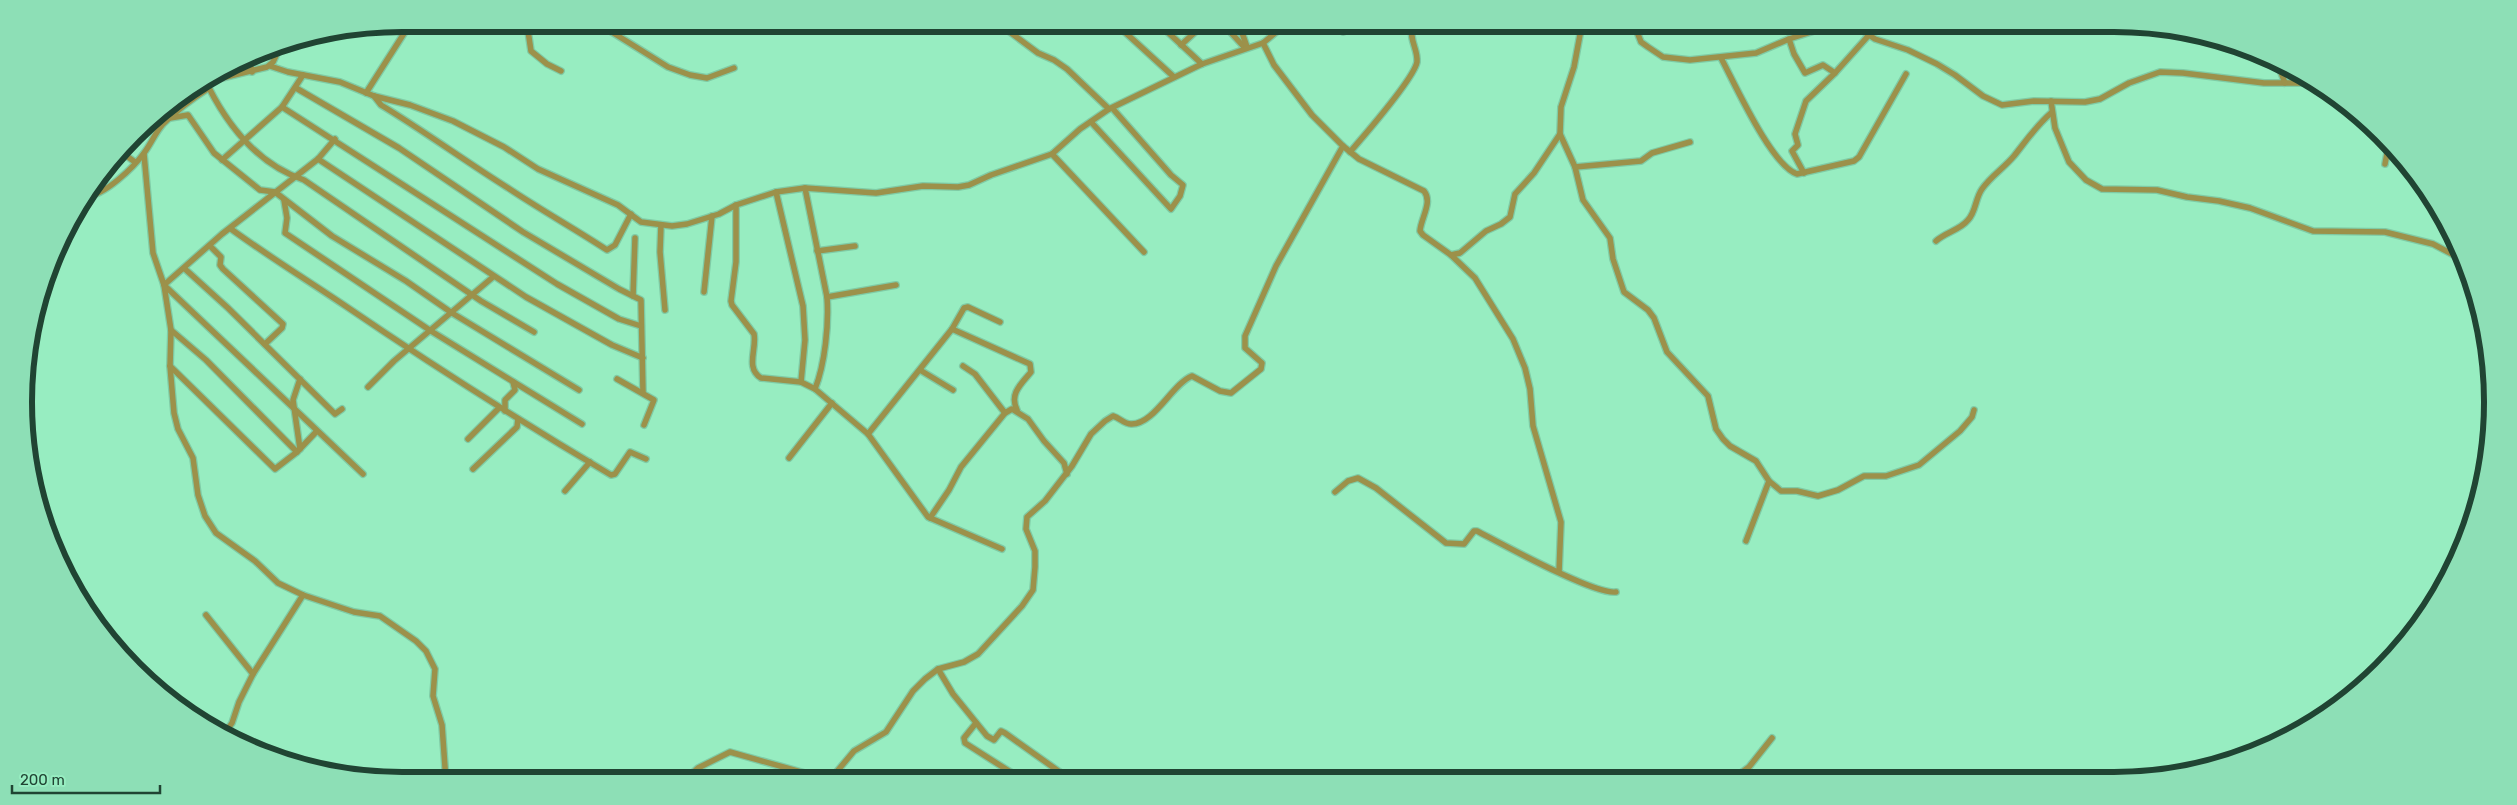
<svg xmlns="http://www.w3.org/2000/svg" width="2517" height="805" font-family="Rubik,sans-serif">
<rect width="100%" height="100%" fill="#97edc1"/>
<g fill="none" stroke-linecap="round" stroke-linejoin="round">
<defs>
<g id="minor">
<path d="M 527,24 L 531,51 L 547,64 L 561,71"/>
<path d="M 599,24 L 668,67 L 690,75 L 707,78 L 734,68"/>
<path d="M 999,24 L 1038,53 L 1054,60 L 1067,69 L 1109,109"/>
<path d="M 1116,24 L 1174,77"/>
<path d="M 1159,24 L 1202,64"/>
<path d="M 1223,24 L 1245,48"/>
<path d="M 1239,24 L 1247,47"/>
<path d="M 1333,24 L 1343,32 L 1365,24"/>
<path d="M 1582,24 L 1574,67 L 1561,107 L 1560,134 L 1575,167 L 1583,200 L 1610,238 L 1613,259 L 1624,292 L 1648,310 L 1654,318 L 1667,352 L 1708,396 L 1716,429 L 1723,439 L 1730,446 L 1756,461 L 1769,481 L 1746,541"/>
<path d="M 1634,24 L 1641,42 L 1648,47 L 1663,57 L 1690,60 L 1756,53 L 1789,39 L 1836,24"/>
<path d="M 1853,24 L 1875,39 L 1908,50 L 1937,64 L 1955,75 L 1983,96 L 2002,105 L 2034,101 L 2085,102 L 2100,99 L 2129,83 L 2160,72 L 2183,73 L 2264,83 L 2316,83"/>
<path d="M 1789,39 L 1794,54 L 1805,73 L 1823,65 L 1835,73"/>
<path d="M 1181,45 L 1204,24"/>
<path d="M 249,58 L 252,72"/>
<path d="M 1721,58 C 1735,84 1771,165 1797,174 L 1854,161 L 1859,157 L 1906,74"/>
<path d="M 2277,62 L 2285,83"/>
<path d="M 270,66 L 288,72 L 340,82 L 374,96 L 410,105 L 453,121 L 504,147 L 538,169 L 618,205 L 641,222 L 672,226 L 687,224 L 719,214 L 736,205 L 776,192 L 805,188 L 876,193 L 923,186 L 958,187 L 969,185 L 991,175 L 1052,154 L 1080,129 L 1109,109 L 1202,64 L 1263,43 L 1286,24"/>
<path d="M 214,80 L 267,67 L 273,62 L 281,45"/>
<path d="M 209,88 C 230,129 259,165 304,180 L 481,301 L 534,332"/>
<path d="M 296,88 L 399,148 L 523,232 L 619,289 L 641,300 L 643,392"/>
<path d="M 366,93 L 410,24"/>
<path d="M 374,96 L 381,105 C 424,131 465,161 508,188 C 541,210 575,229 607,250 L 615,245 L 631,214"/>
<path d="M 2051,101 L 2055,128 L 2069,162 L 2086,180 L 2102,189 L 2157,190 L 2187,197 L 2219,201 L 2250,208 L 2313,231 L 2385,232 L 2433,244 L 2465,261"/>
<path d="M 282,107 L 557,284 L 619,319 L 641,326"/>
<path d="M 170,118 L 188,115 L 214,153 L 260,190 L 275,192 L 332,236 L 406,281 L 452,313 L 579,390"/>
<path d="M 1091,122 L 1171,209 L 1180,196 L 1183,185 L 1171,175 L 1113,109"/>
<path d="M 335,139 L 318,159 L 222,234 L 164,285 L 363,474"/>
<path d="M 1343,146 L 1359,159 L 1424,191 C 1433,202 1421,218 1420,231 L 1423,235 L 1451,255 L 1460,253 L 1486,231 L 1501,224 L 1510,217 L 1515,194 L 1534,173 L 1560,134"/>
<path d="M 121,152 L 135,162"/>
<path d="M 1350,152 C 1363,137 1414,78 1417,62 C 1418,48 1409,42 1412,24"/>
<path d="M 144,154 L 153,253 L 164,285 L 171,330 L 170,366 L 174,413 L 178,429 L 193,458 L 198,495 L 205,516 L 216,533 L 255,561 L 278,583 L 303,595 L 354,612 L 380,616 L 416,641 L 426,651 L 435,669 L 433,696 L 442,725 L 446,781"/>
<path d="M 1052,154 L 1144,252"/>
<path d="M 318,159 L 526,297 L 612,345 L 643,358"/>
<path d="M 222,160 L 282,107 L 303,75"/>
<path d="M 2385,164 L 2389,143"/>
<path d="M 1575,167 L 1641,161 L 1652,153 L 1690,142"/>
<path d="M 1804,173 L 1792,151 L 1798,145 L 1795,134 L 1806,101 L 1835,73 L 1869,35"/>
<path d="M 805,188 L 827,297 C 829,324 825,364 815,389"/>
<path d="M 776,192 L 803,306 L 805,340 L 801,382"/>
<path d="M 87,196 C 104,196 134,167 144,153 C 151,144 155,133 163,124 C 177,110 192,99 209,88 L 210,82"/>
<path d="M 284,200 L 287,218 L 285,233 L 431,331 L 582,424"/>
<path d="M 736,205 L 736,262 L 731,301 L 732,305 L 754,334 C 757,349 745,368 761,378 L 801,382 L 815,389 L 868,434 L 928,517 L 1002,549"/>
<path d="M 661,225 L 660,252 L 665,310"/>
<path d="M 231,229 C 268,256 307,280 344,305 C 432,365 520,421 611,475 L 615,474 L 630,452 L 646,459"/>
<path d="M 1936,241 C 1946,232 1960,230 1968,220 C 1976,212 1975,199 1982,189 C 1991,176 2004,168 2014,156 C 2026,141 2036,126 2051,113"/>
<path d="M 210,246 L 221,257 L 220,265 L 223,269 L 283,324 L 282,328 L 265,344"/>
<path d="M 817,251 L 855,246"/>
<path d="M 1451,255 L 1475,278 L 1513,339 L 1525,368 L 1530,389 L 1533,426 L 1561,522 L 1559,572"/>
<path d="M 185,269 L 228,308 L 335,414 L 342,409"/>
<path d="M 704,292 L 712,216"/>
<path d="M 633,296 L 635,238"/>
<path d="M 827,297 L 896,285"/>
<path d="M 952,329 L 1030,364 L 1031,372 C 1021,384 1009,394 1017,410"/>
<path d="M 171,330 L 206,360 L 297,452"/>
<path d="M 170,366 L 275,469 L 297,452 L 316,432"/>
<path d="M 963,366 L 975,374 L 1005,413"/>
<path d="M 920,370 L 953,390"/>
<path d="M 617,379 L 654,400 L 644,425"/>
<path d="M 368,387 L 394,361 L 493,277"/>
<path d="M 505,411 L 505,400 L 515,390 L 513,382"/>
<path d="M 868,434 L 952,329 L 964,308 L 968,307 L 1000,322"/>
<path d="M 468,439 L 499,408"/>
<path d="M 300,449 L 293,400 L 300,379"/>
<path d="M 789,458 L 832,403"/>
<path d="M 473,469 L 517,427 L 518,419"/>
<path d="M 1769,481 L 1781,491 L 1797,491 L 1818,496 L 1838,490 L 1864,476 L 1886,476 L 1919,465 L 1960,431 L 1972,417 L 1974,410"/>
<path d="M 565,491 L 590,462"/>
<path d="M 1335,492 L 1348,481 L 1358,478 L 1376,488 L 1446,543 L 1464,544 L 1474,531 L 1477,531 C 1502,544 1594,595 1616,592"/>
<path d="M 930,518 L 949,490 L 961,467 L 1005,413 L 1012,409 L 1028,419 L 1044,441 L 1064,463 L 1067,474"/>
<path d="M 206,615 L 253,674"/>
<path d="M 938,669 L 953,694 L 987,736 L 994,740 L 1001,731 L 1005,733 L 1071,780"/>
<path d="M 976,723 L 964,738 L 965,743 L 1023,780"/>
<path d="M 224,734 L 232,723 L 239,702 L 253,674 L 303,595"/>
<path d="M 1733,779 L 1749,767 L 1772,738"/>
<path d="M 684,781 L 698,768 L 730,752 L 819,777 L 834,775 L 854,751 L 886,732 L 913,691 L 925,679 L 938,669 L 964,662 L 978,654 L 1022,606 L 1033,590 L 1035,567 L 1035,551 L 1026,529 L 1027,517 L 1045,501 L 1072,466 L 1091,434 L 1105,421 L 1113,416 C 1120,418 1124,424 1131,424 C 1154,425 1172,384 1192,376 L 1220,391 L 1231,393 L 1261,369 L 1262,363 L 1245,348 L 1245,336 L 1276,266 L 1343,146 L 1312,115 L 1274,65 L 1263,43"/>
</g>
</defs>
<use href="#minor" stroke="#7fcba5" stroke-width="8"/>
<use href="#minor" stroke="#9c914a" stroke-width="5.5"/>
</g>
<path d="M0 0H2517V805H0ZM402 32H2114A370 370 0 0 1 2484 402V402A370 370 0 0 1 2114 772H402A370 370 0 0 1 32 402V402A370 370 0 0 1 402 32Z" fill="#8ddfb6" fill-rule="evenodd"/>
<path fill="none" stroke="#204433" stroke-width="6" d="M402 32H2114A370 370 0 0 1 2484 402V402A370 370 0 0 1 2114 772H402A370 370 0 0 1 32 402V402A370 370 0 0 1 402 32Z"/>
<path d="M12 785v8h148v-8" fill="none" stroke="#204433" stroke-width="2.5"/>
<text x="20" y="785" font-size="15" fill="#204433" stroke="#97edc1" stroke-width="4" paint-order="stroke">200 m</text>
</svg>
